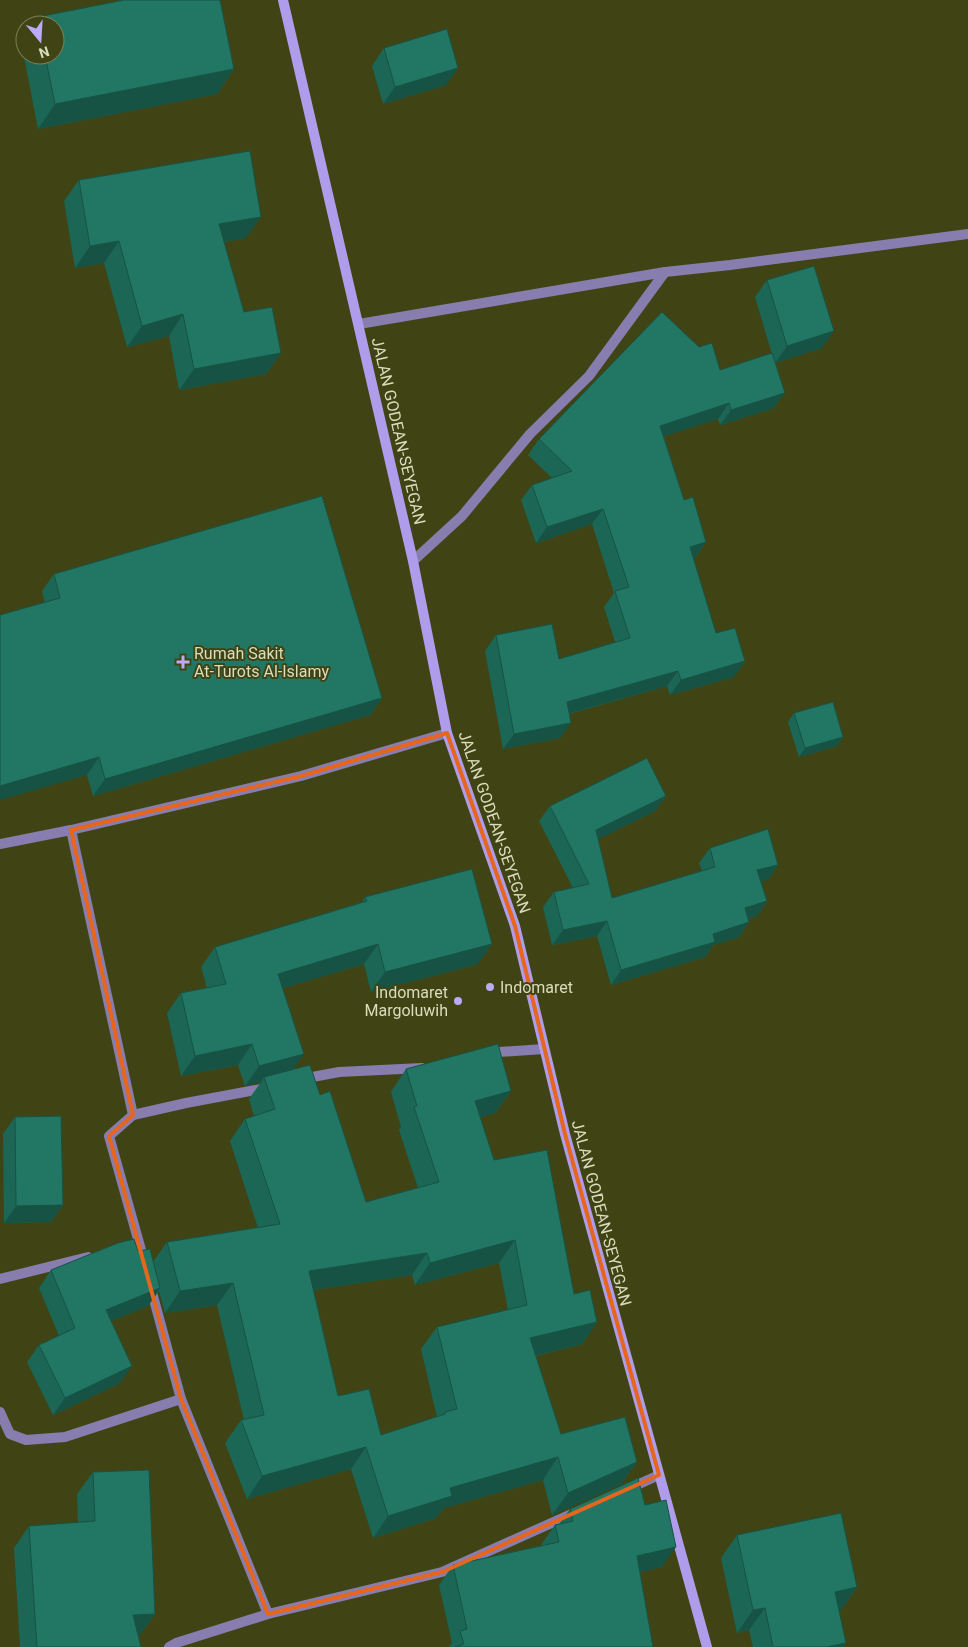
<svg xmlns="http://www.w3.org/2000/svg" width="968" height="1647" font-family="Roboto,sans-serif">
<rect width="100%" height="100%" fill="#404414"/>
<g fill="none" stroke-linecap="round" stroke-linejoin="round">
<g stroke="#877dae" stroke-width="10">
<path d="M 487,1055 L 499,1052 L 544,1049"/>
<path d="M 302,1079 L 339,1072 L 422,1068"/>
<path d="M 133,1115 L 186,1103 L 266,1088"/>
</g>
<g stroke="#877dae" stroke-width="10">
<path d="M 359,324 L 665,272 L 730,265 L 968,234"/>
<path d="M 413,561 L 462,516 L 530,434 L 589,376 L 665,272"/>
<path d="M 71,830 L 133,1115 L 109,1136 L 145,1264"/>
<path d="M 0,844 L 71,830 L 301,776 L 447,733"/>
<path d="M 0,1279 L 88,1257"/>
<path d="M 150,1285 L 181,1399 L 268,1614 L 176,1643 L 169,1647"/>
<path d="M 0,1412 L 10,1434 L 26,1440 L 65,1437 L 181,1399"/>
<path d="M 628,1489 L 659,1475"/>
<path d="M 268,1614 L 442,1572 L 576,1512"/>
</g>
<path stroke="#af9deb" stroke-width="10" d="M 283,0 L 413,561 L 447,733 L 515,926 L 565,1134 L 707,1647"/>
</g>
<g fill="#1c6655" fill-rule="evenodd">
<path d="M 38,17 L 234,69 L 217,94 L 38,129 L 21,41 L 25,35 L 25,55 L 55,55 L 55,25 L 32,25 Z"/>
<path d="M 384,48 L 446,85 L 383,104 L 372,66 Z"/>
<path d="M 79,180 L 246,238 L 224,242 L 244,312 L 281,353 L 266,374 L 179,390 L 169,336 L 127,347 L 104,263 L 75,268 L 64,201 Z"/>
<path d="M 767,280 L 822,348 L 775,363 L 774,408 L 720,425 L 718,419 L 664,436 L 684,500 L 706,542 L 695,558 L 693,558 L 716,633 L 734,677 L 670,695 L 667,686 L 569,714 L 560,738 L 503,749 L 485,651 L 496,635 L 559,659 L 615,642 L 604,607 L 614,593 L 592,524 L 536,543 L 521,500 L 532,485 L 552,478 L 528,455 L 539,439 L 720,370 L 772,354 L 755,297 Z"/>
<path d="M 54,574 L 382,698 L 370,715 L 93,796 L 87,775 L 42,591 Z"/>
<path d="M 794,713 L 843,737 L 837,746 L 799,757 L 788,722 Z"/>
<path d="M 666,796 L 655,811 L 598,839 L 612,898 L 702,871 L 699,863 L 710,848 L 768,880 L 761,881 L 767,901 L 757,916 L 748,919 L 749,922 L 739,937 L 713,945 L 705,957 L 611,985 L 597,936 L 552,945 L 543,907 L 554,892 L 573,888 L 539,821 L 550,806 Z"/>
<path d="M 365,897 L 478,964 L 371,992 L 364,964 L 283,988 L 293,1069 L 320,1095 L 366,1202 L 418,1188 L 399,1130 L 401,1127 L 391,1092 L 406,1069 L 511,1091 L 495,1113 L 480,1117 L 494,1160 L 574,1294 L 597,1322 L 582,1344 L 536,1356 L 561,1434 L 637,1462 L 621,1484 L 552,1515 L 543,1480 L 444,1508 L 436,1518 L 373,1538 L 351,1469 L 247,1499 L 225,1443 L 241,1420 L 244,1420 L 217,1305 L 165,1313 L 159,1291 L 148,1306 L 111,1321 L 120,1383 L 53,1415 L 27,1362 L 39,1345 L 59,1336 L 39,1288 L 51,1270 L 138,1251 L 153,1262 L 167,1242 L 258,1228 L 230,1141 L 245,1119 L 254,1116 L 249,1099 L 261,1082 L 245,1086 L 238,1065 L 181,1076 L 167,1013 L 181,993 L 207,988 L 201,967 L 215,947 L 362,902 ZM 499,1263 L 508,1310 L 437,1327 L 421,1349 L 437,1417 L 381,1435 L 338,1396 L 313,1290 L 412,1275 L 415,1285 Z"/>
<path d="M 15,1117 L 63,1205 L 51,1222 L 4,1223 L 3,1134 Z"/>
<path d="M 93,1472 L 155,1614 L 139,1636 L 138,1636 L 141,1647 L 20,1647 L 14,1548 L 29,1526 L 78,1523 L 77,1494 Z"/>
<path d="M 645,1505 L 662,1567 L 640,1572 L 653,1647 L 449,1647 L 452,1643 L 439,1585 L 453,1565 L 542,1546 L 541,1545 L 555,1525 L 559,1524 L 570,1509 Z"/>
<path d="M 737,1535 L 857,1587 L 841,1610 L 839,1610 L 846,1643 L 843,1647 L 753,1647 L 749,1630 L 737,1633 L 721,1558 Z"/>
</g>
<g fill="#175345">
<path d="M 458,68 L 446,85 L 383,104 L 395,87 Z"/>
<path d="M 234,69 L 217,94 L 38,129 L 55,104 Z"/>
<path d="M 261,217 L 246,238 L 204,245 L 219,224 Z"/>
<path d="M 119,241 L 104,263 L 75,268 L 90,246 Z"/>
<path d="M 183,314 L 169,336 L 127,347 L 142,326 Z"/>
<path d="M 834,331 L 822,348 L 775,363 L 787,346 Z"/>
<path d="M 281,353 L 266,374 L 179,390 L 194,369 Z"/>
<path d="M 785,393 L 774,408 L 720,425 L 731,410 Z"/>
<path d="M 729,403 L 718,419 L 649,441 L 660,426 Z"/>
<path d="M 603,509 L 592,524 L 536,543 L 547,527 Z"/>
<path d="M 706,542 L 695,558 L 679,563 L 690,547 Z"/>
<path d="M 745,661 L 734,677 L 670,695 L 681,680 Z"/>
<path d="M 678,671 L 667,686 L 556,717 L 567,702 Z"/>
<path d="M 382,698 L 370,715 L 93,796 L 105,779 Z"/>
<path d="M 571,723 L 560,738 L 503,749 L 514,734 Z"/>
<path d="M 843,737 L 837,746 L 799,757 L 805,748 Z"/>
<path d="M 99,757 L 87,775 L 0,800 L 0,786 Z"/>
<path d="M 666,796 L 655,811 L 586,845 L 596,830 Z"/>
<path d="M 778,865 L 768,880 L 747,885 L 757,870 Z"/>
<path d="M 767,901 L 757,916 L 734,923 L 745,908 Z"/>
<path d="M 607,921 L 597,936 L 552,945 L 563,930 Z"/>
<path d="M 749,922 L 739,937 L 713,945 L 705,957 L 611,985 L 621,970 L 713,934 Z"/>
<path d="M 378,944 L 364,964 L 264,994 L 278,974 Z"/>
<path d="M 492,944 L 478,964 L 371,992 L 385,972 Z"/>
<path d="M 252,1044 L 238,1065 L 181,1076 L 195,1056 Z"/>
<path d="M 304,1054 L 290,1074 L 264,1077 L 261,1082 L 245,1086 L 259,1066 Z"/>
<path d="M 511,1091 L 495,1113 L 459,1123 L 475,1101 Z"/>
<path d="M 63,1205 L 51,1222 L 4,1223 L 16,1206 Z"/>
<path d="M 515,1240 L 499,1263 L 415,1285 L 430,1263 Z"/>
<path d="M 427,1253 L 412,1275 L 293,1293 L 309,1271 Z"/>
<path d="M 233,1283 L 217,1305 L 165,1313 L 180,1291 Z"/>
<path d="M 160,1288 L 148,1306 L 94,1328 L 106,1310 Z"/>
<path d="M 597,1322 L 582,1344 L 514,1361 L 530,1338 Z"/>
<path d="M 132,1366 L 120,1383 L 53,1415 L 65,1398 Z"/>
<path d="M 366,1447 L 351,1469 L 247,1499 L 262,1476 Z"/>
<path d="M 558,1457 L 543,1480 L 444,1508 L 436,1518 L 373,1538 L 388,1516 L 450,1488 Z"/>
<path d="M 637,1462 L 621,1484 L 552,1515 L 568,1493 Z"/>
<path d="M 676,1547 L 662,1567 L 624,1576 L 637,1556 Z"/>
<path d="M 857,1587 L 841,1610 L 819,1615 L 835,1592 Z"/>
<path d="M 765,1608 L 749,1630 L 737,1633 L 753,1610 Z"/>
<path d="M 155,1614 L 139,1636 L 118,1637 L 133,1615 Z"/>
<path d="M 846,1643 L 843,1647 L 826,1647 Z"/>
</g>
<g fill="#217763" stroke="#175345" fill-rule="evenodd">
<path d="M 124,0 L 220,0 L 234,69 L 55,104 L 45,55 L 55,55 L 55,25 L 39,25 L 38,17 Z"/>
<path d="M 447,29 L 458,68 L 395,87 L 384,48 Z"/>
<path d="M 250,151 L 261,217 L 219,224 L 244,312 L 272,307 L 281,353 L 194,369 L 183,314 L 142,326 L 119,241 L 90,246 L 79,180 Z"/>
<path d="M 814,266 L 834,331 L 787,346 L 767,280 Z"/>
<path d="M 662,312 L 699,347 L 712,343 L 720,370 L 772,353 L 785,393 L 731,410 L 729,403 L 660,426 L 684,500 L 693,497 L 706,542 L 690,547 L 716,633 L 735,628 L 745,661 L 681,680 L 678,671 L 567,702 L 571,723 L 514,734 L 496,635 L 552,624 L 559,659 L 630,638 L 615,591 L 629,587 L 603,509 L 547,527 L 532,485 L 572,471 L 539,439 Z"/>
<path d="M 322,496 L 382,698 L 105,779 L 99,757 L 0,786 L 0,615 L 60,598 L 54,574 Z"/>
<path d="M 833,702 L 843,737 L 805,748 L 794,713 Z"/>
<path d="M 647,758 L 666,796 L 596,830 L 612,898 L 715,867 L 710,848 L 768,829 L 778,865 L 757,870 L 767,901 L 745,908 L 749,922 L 713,934 L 715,942 L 621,970 L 607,921 L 563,930 L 554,892 L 589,884 L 550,806 Z"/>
<path d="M 472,869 L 492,944 L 385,972 L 378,944 L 278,974 L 304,1054 L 259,1066 L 252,1044 L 195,1056 L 181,993 L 226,984 L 215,947 L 367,901 L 365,897 Z"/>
<path d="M 498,1044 L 511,1091 L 475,1101 L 494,1160 L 547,1150 L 574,1294 L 590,1290 L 597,1322 L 530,1338 L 561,1434 L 625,1417 L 637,1462 L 568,1493 L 558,1457 L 450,1488 L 452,1496 L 388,1516 L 366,1447 L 262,1476 L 241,1420 L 264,1415 L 233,1283 L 180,1291 L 167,1242 L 280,1224 L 245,1119 L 275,1109 L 264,1077 L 310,1065 L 320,1095 L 330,1091 L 366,1202 L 439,1182 L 414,1107 L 417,1106 L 406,1069 ZM 515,1240 L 527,1305 L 437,1327 L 457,1409 L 445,1412 L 445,1414 L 381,1435 L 369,1389 L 338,1396 L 309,1271 L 427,1253 L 430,1263 Z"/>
<path d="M 61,1116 L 63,1205 L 16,1206 L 15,1117 Z"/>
<path d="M 134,1239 L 138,1251 L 150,1249 L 160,1288 L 106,1310 L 132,1366 L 65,1398 L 39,1345 L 75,1328 L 51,1270 L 118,1243 Z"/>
<path d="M 149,1470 L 155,1614 L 133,1615 L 141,1647 L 37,1647 L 29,1526 L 95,1521 L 93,1472 Z"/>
<path d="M 638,1478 L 645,1505 L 666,1500 L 676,1547 L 637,1556 L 653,1647 L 455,1647 L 464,1644 L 460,1631 L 467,1629 L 453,1565 L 559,1542 L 555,1525 L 573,1521 L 570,1509 Z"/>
<path d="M 841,1513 L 857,1587 L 835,1592 L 846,1643 L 826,1647 L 773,1647 L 765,1608 L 753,1610 L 737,1535 Z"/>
</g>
<path fill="none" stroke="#e6661e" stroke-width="4" stroke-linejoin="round" d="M 447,733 L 515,926 L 565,1134 L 659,1475 L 442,1572 L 268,1614 L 181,1399 L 109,1136 L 133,1115 L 71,830 L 301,776 Z"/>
<g fill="#bbaaf6" stroke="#404414" stroke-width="2">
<path d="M180.5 654.5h5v5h5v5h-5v5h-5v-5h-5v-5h5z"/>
<circle cx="490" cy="987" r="5"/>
<circle cx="458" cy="1001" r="5"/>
</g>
<g text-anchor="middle" stroke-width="4" stroke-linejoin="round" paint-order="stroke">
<g font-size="16" fill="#d9ddbd" stroke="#404414">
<text transform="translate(399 431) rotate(77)" y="6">JALAN GODEAN-SEYEGAN</text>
<text transform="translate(495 822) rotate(71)" y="6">JALAN GODEAN-SEYEGAN</text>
<text transform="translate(602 1213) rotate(75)" y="6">JALAN GODEAN-SEYEGAN</text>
</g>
<g font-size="16" fill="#d9ddbd" stroke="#404414" text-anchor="start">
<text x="194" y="659">Rumah Sakit<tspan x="194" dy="18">At-Turots Al-Islamy</tspan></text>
<text x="500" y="993">Indomaret</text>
<text x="448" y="998" text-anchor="end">Indomaret<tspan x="448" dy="18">Margoluwih</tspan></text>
</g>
</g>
<g transform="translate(40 40) rotate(162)"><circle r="24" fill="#404414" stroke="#7d8158"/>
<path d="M0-4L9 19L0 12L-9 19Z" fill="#bbaaf6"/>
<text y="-8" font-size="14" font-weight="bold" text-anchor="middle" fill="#d9ddbd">N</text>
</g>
</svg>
